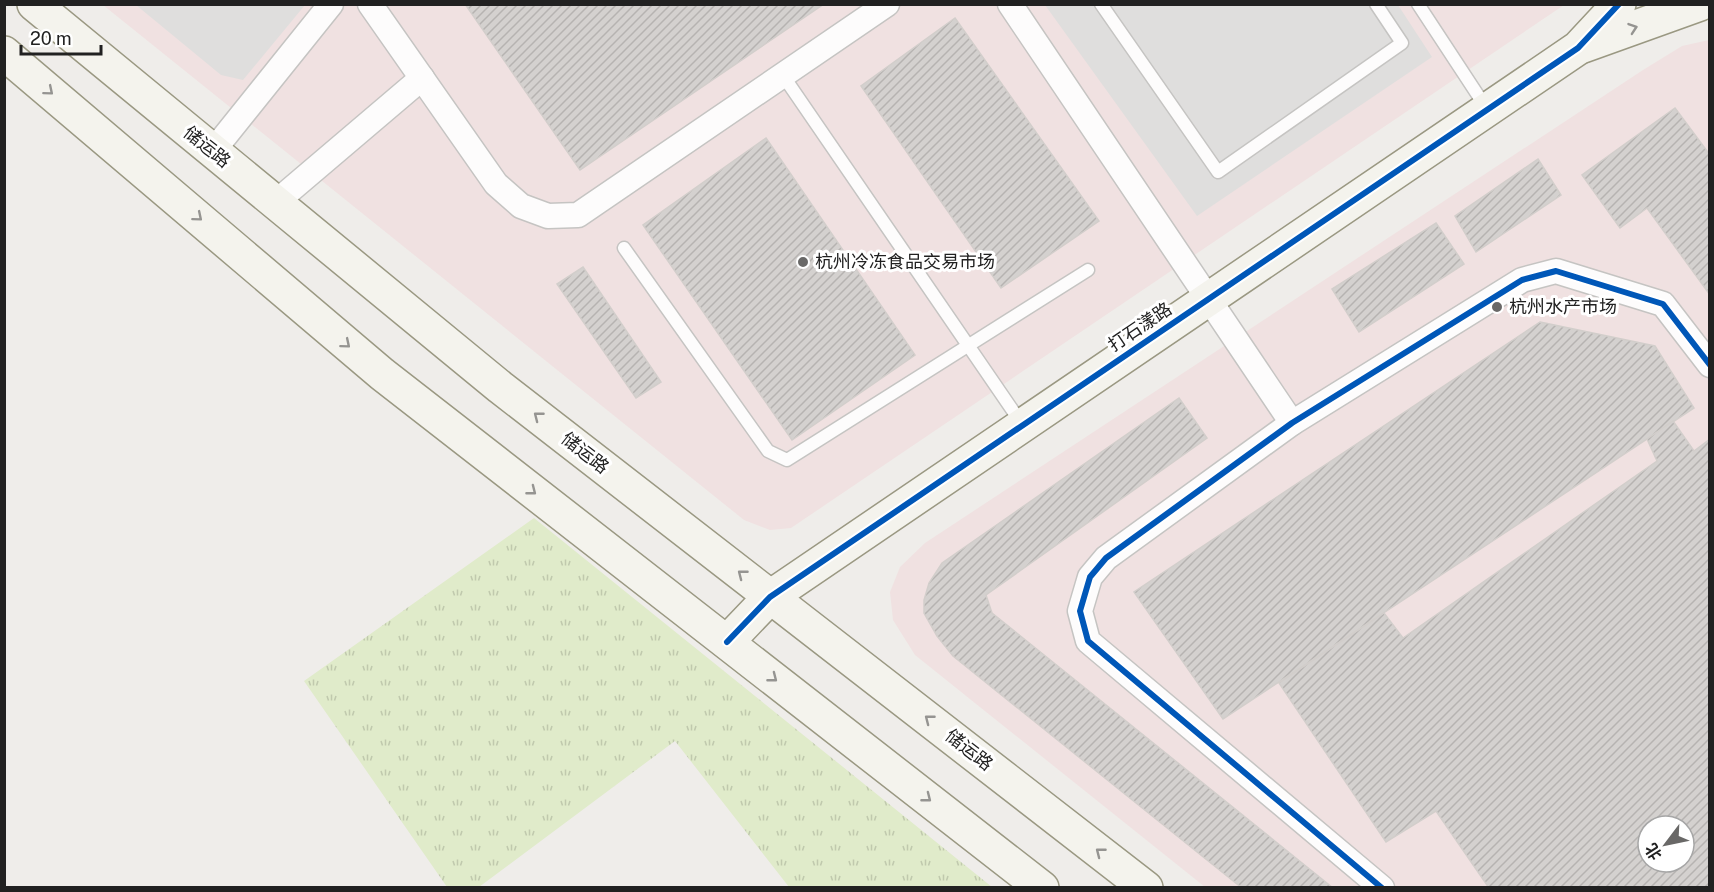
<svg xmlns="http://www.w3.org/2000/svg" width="1714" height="892" font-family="'Public Sans','Noto Sans SC',sans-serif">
<defs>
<pattern id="grass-tufts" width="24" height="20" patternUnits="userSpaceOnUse" patternTransform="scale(1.5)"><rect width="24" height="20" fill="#e0ebca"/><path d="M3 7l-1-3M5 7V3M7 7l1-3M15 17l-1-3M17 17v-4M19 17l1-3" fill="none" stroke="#c0c9ad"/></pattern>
<pattern id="building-hatch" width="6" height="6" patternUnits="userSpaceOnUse" patternTransform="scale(1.5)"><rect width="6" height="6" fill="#d4d1cf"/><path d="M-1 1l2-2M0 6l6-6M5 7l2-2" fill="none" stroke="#b6b3b1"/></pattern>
</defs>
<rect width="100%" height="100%" fill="#efedea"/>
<g fill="#f0e1e1" fill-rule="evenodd">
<path d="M 103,5 L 1564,5 L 791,528 L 770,530 L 744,520 Z"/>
<path d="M 1709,40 L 1709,887 L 1205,887 L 915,655 L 893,620 L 890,592 L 900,567 L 925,543 L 1643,70 L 1682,46 ZM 1648,826 L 1684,826 L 1684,862 L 1648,862 Z"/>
</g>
<path fill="url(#grass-tufts)" d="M 534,518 L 992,887 L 789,887 L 675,741 L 479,887 L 447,887 L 304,681 Z"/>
<g fill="#dfdedd">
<path d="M 136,5 L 305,5 L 243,80 L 221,75 Z"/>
<path d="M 1045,5 L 1398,5 L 1432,57 L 1197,216 Z"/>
</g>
<g fill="url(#building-hatch)" stroke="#d2cecb" stroke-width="1.5" fill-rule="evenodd">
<path d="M 465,4 L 824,4 L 580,170 Z"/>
<path d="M 955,18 L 1099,221 L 1001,288 L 861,86 Z"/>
<path d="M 1675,108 L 1710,155 L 1710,295 L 1647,208 L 1620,228 L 1582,175 Z"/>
<path d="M 766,138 L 915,355 L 792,440 L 643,225 Z"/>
<path d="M 1538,159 L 1561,195 L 1476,252 L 1455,216 Z"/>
<path d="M 1436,223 L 1464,264 L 1359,332 L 1332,289 Z"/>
<path d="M 583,267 L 661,382 L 636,398 L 557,284 Z"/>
<path d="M 1540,322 L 1655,346 L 1694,408 L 1223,719 L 1134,592 Z"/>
<path d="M 1179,398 L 1207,438 L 986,595 L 992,613 L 1333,888 L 1242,888 L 953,656 L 937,636 L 924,613 L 924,600 L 929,583 L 942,563 Z"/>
<path d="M 1673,421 L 1694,451 L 1710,439 L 1710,888 L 1489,888 L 1436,811 L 1386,842 L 1279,683 L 1384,613 L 1403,638 L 1657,461 L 1647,439 ZM 1648,826 L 1684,826 L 1684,862 L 1648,862 Z"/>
</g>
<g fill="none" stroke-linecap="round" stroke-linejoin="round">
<defs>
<g id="lane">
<path d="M 1101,4 L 1218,172 L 1402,43 L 1376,4"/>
<path d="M 1418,4 L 1487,109"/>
<path d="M 782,74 L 1022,424"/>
<path d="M 624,248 L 768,451 L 787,460 L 1088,270"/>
</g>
<g id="street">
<path d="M 370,4 L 496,184 L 521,206 L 548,216 L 578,215 L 887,4"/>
<path d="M 1010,4 L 1292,423"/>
<path d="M 213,151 L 331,4"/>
<path d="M 275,203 L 422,78"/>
<path d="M 1382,888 L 1088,641 L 1080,611 L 1090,577 L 1106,558 L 1292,423 L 1522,280 L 1556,271 L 1663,304 L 1710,365"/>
</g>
<g id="secondary">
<path d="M 34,4 L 500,387 L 1146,888"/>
<path d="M 1583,46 L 1700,4"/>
<path d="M 4,53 L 382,374 L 1042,888"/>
<path d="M 727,642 L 770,597 L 1578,48 L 1619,4"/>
</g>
</defs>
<use href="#lane" stroke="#c5c4c2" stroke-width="15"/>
<use href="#street" stroke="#c5c4c2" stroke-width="27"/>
<use href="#secondary" stroke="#9a9882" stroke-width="36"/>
<use href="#lane" stroke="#fdfcfc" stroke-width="12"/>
<use href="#street" stroke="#fdfcfc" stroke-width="24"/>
<use href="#secondary" stroke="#f4f3ed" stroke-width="33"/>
<defs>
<g id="cycleway">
<path d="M 727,642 L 770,597 L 1578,48 L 1619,4"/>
<path d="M 1382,888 L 1088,641 L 1080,611 L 1090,577 L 1106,558 L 1292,423 L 1522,280 L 1556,271 L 1663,304 L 1710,365"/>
</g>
</defs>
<use href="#cycleway" stroke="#fff" stroke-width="10"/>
<use href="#cycleway" stroke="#0057b8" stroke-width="6"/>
</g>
<defs><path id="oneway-chevron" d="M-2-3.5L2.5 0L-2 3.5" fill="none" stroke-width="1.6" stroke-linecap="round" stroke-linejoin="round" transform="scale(1.5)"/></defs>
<g stroke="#959491">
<use href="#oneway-chevron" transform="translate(1633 28) rotate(-19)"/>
<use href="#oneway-chevron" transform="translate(49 91) rotate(40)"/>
<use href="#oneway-chevron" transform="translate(198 217) rotate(40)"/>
<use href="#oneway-chevron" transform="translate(346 344) rotate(40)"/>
<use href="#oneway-chevron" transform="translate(538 416) rotate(-142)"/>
<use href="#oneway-chevron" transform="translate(532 491) rotate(38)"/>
<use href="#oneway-chevron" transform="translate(742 574) rotate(-142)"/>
<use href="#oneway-chevron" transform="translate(773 678) rotate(38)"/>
<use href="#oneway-chevron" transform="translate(929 719) rotate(-142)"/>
<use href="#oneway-chevron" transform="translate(927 798) rotate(38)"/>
<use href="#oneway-chevron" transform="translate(1100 852) rotate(-142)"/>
</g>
<g fill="#696867" stroke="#fff" stroke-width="2">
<circle cx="803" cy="262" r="6"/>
<circle cx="1497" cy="307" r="6"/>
</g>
<g text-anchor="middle" stroke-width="6" stroke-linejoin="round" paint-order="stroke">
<g font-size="18" fill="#212121" stroke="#fff">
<text transform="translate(207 147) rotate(39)" y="6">储运路</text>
<text transform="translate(1140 327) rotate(-34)" y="6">打石漾路</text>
<text transform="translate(585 453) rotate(38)" y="6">储运路</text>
<text transform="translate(969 750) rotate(38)" y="6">储运路</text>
</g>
<g font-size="18" fill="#212121" stroke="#fff" text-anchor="start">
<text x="815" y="268">杭州冷冻食品交易市场</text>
<text x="1509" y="313">杭州水产市场</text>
</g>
</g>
<rect width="1714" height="892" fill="none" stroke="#212121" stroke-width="12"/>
<g transform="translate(1666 844) rotate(238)"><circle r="28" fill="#ffffff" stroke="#a6a6a6" stroke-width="1.5"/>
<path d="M0-4.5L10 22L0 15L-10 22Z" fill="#696867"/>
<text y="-9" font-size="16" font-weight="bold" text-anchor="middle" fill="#212121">北</text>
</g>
<path d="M21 45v9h80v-9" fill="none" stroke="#212121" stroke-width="3"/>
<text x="30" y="45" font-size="18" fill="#212121" stroke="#ffffff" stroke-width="4.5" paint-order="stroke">20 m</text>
</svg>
